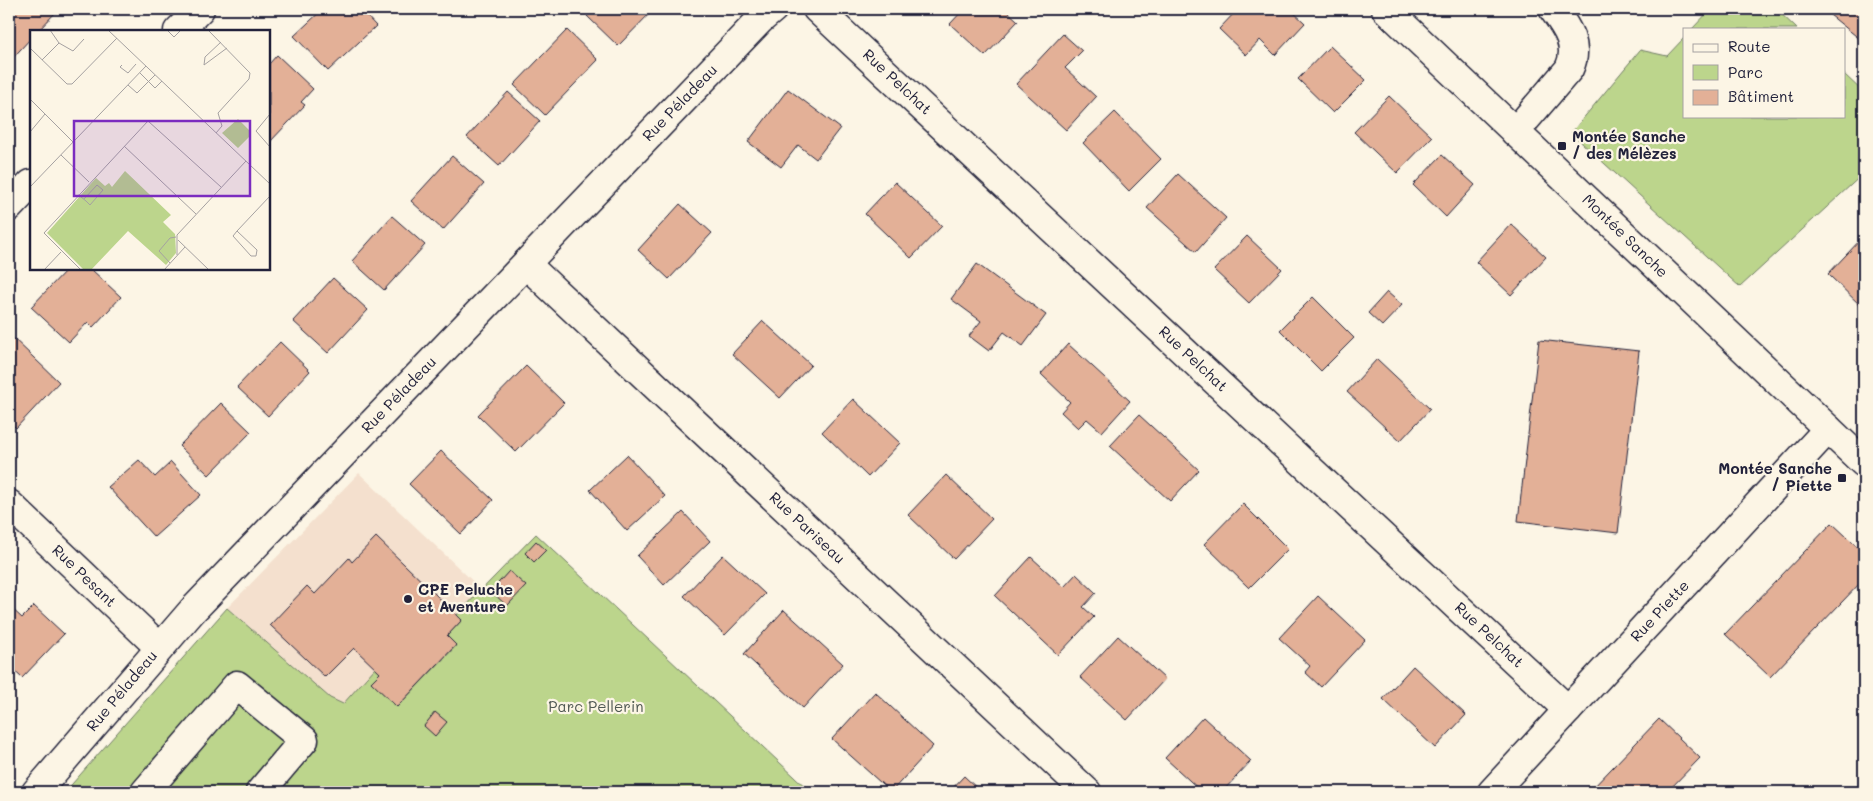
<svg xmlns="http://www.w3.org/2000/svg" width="1873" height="801" font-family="Mali,sans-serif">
<rect width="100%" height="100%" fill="#fcf5e5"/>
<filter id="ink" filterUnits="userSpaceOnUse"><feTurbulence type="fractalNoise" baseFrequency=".02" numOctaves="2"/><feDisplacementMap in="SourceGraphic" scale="10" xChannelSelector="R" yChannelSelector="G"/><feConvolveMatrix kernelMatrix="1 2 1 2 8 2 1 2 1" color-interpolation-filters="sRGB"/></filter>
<g filter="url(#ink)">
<path fill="#f4e0ce" d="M 359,473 L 482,590 L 536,534 L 448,738 L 343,704 L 330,698 L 227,608 Z"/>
<g fill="#bcd58c" stroke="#6f7c64">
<path d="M 1711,9 L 1776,9 L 1797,29 L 1692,29 Z"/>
<path d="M 1684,38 L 1684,116 L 1844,116 L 1844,74 L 1864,93 L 1864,173 L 1740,287 L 1571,133 L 1640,50 L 1667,56 Z"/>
<path d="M 536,534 L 811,792 L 65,792 L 227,608 L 330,698 L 343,704 L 375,668 L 380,673 L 372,682 L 397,707 L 456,646 L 447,636 L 462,620 L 457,615 Z"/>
</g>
<g fill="#e3b097" stroke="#22223b">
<path d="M 9,9 L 52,9 L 56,12 L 38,31 L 31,31 L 31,38 L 9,62 Z"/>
<path d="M 323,9 L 360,9 L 376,26 L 328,71 L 294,36 Z"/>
<path d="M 595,9 L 654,9 L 618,46 L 587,16 Z"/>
<path d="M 964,9 L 1005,9 L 1018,21 L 985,56 L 950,24 Z"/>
<path d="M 1238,9 L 1290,9 L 1305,23 L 1275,55 L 1260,40 L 1246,55 L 1219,29 Z"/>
<path d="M 1835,9 L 1864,9 L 1864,36 L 1861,40 L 1830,15 Z"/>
<path d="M 567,30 L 598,60 L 545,115 L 514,85 Z"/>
<path d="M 1063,34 L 1082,51 L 1065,68 L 1096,97 L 1066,130 L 1016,84 Z"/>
<path d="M 1330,46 L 1366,80 L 1333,113 L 1298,79 Z"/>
<path d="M 277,55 L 313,89 L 301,102 L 305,105 L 269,143 L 269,64 Z"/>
<path d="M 788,89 L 840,128 L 816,159 L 798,145 L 781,167 L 748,142 Z"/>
<path d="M 508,92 L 540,121 L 499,166 L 467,137 Z"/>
<path d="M 1389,96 L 1432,137 L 1397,173 L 1354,132 Z"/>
<path d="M 1115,112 L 1161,159 L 1129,191 L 1083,143 Z"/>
<path d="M 1442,155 L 1475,185 L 1446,217 L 1413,185 Z"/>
<path d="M 452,156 L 484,184 L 443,230 L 411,201 Z"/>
<path d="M 1178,174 L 1226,218 L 1196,252 L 1147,208 Z"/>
<path d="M 895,182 L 942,226 L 911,258 L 865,214 Z"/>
<path d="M 680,204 L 712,233 L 669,279 L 638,250 Z"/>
<path d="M 392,216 L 425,245 L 384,290 L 352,261 Z"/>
<path d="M 1511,224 L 1546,257 L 1511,295 L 1476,262 Z"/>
<path d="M 1247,236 L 1282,269 L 1249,303 L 1214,270 Z"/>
<path d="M 1864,236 L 1864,309 L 1828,274 Z"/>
<path d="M 977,264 L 1046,315 L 1023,346 L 1004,332 L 989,351 L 969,336 L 981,321 L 951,299 Z"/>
<path d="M 67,269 L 91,269 L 121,297 L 93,327 L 88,322 L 69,342 L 31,307 Z"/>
<path d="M 333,278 L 368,310 L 328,353 L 293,321 Z"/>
<path d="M 1387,292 L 1402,305 L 1382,326 L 1368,313 Z"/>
<path d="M 1313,297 L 1354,338 L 1321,371 L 1280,330 Z"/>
<path d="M 763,321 L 811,365 L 780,398 L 732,354 Z"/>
<path d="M 9,334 L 59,382 L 16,428 L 9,421 Z"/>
<path d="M 1539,340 L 1639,351 L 1618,533 L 1518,521 Z"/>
<path d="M 280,342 L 310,371 L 268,416 L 237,387 Z"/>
<path d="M 1068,344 L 1130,401 L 1102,432 L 1087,419 L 1078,428 L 1061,412 L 1070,402 L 1041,374 Z"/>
<path d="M 1377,359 L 1430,409 L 1400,441 L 1347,392 Z"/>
<path d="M 526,366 L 564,403 L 516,452 L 478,415 Z"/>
<path d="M 853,399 L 900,443 L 868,477 L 822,432 Z"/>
<path d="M 221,403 L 251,432 L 209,475 L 179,446 Z"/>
<path d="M 1139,415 L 1199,470 L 1170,501 L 1110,446 Z"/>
<path d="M 441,451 L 493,500 L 461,534 L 409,484 Z"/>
<path d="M 627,455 L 665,496 L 627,531 L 590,490 Z"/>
<path d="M 139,460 L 155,477 L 171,462 L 201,495 L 154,537 L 108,487 Z"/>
<path d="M 946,475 L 992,519 L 954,559 L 908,515 Z"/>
<path d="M 1243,504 L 1288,549 L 1249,588 L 1204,544 Z"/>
<path d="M 683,512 L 710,541 L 664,585 L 637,556 Z"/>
<path d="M 1832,523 L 1864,553 L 1864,579 L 1770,677 L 1725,634 Z"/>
<path d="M 376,537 L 462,620 L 447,636 L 456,645 L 397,707 L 371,682 L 380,673 L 354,648 L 325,677 L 270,625 L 307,586 L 315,594 L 349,558 L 352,562 Z"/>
<path d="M 536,541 L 546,550 L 534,562 L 525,553 Z"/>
<path d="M 723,555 L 765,594 L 725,635 L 684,596 Z"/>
<path d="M 1031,557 L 1064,587 L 1076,574 L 1096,593 L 1083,607 L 1094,617 L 1058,655 L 995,596 Z"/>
<path d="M 509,571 L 526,586 L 507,606 L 491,591 Z"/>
<path d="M 1318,596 L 1365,640 L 1321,687 L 1305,672 L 1310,666 L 1279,638 Z"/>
<path d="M 9,606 L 22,618 L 34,606 L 64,634 L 22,678 L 9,666 Z"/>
<path d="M 784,610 L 843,664 L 803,708 L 744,654 Z"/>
<path d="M 1118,636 L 1165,679 L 1127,720 L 1080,677 Z"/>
<path d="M 1413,666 L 1466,715 L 1435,748 L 1383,699 Z"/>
<path d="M 875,692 L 933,746 L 891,792 L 832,739 Z"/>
<path d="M 435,712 L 447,722 L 435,736 L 424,726 Z"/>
<path d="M 1203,717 L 1251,761 L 1222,792 L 1202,792 L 1165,758 Z"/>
<path d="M 1659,719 L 1700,758 L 1667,792 L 1589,792 Z"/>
<path d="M 964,776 L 981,792 L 949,792 Z"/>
</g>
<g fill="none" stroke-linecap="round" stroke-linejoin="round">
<defs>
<g id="minor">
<path d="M 817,9 L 1568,710"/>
<path d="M 1386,9 L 1864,463"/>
<path d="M 178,31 L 200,9"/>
<path d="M 1515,132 L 1569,69 C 1580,46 1567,28 1553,9"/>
<path d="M 9,207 L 31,184"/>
<path d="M 526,264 L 1087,792"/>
<path d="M 9,504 L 159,647"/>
<path d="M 36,792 L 192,611 L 760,20 L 773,9"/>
<path d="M 145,792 L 237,685 L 304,740 L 260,792"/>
<path d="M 1492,792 L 1828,429"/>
</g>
</defs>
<use href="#minor" stroke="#22223b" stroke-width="31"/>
<use href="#minor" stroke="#fcf5e5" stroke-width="28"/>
</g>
</g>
<g fill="#22223b" stroke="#fcf5e5" stroke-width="2">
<rect x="1557" y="141" width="10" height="10" rx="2.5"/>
<rect x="1837" y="473" width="10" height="10" rx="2.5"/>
<circle cx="408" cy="599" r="5"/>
</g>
<g text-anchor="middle" stroke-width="4.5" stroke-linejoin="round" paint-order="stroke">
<g font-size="15" fill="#22223b" stroke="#fcf5e5">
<text transform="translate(897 82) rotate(43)" y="5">Rue Pelchat</text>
<text transform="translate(680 103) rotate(-46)" y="5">Rue Péladeau</text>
<text transform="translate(1625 236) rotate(44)" y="5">Montée Sanche</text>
<text transform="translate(1193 359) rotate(43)" y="5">Rue Pelchat</text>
<text transform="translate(399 395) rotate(-46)" y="5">Rue Péladeau</text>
<text transform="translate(807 528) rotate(43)" y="5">Rue Pariseau</text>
<text transform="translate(84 576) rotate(44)" y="5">Rue Pesant</text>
<text transform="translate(1660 611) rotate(-47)" y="5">Rue Piette</text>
<text transform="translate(1489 635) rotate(43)" y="5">Rue Pelchat</text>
<text transform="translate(122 691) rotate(-50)" y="5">Rue Péladeau</text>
</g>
<g font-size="15" font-weight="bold" fill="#22223b" stroke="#fcf5e5" text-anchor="start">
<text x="1572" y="142">Montée Sanche<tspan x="1572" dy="17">/ des Mélèzes</tspan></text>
<text x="1832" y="474" text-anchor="end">Montée Sanche<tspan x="1832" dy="17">/ Piette</tspan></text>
<text x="418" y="595">CPE Peluche<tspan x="418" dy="17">et Aventure</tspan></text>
</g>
<g font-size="15" fill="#505853" stroke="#fcf5e5">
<text x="596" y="712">Parc Pellerin</text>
</g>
</g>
<g transform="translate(30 30)">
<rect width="240" height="240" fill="#fcf5e5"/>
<path d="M 208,89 L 220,101 L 219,107 L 208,118 L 192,103 ZM 95,141 L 141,185 L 133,192 L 145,204 L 146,223 L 136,235 L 98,201 L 61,240 L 54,240 L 17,203 L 66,148 L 75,156 L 79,153 L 82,157 Z" fill="#bcd58c"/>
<path fill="none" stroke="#a5a1a1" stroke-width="1" d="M 20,0 L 29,13 L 43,21 L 54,9M 78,0 L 240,154M 137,0 L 144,7 L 151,0M 178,0 L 220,43 L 219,49 L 188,83 L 192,96 L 186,103M 191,12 L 175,27 L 174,35 L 197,18M 0,18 L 37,54 L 42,54 L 87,8M 12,30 L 29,13M 92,35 L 90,37 L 98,43 L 106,34M 110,43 L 125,58 L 132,51M 98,55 L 107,63 L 125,45M 0,69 L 43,112M 240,84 L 226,101 L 240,117M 0,102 L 15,84M 94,116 L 166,184M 31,125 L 59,152M 0,157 L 116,36M 48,165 L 50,166 L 51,167 L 56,171 L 60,175 L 73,160 L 67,155 L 54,169M 207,201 L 227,220 L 226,226 L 221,226 L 203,206 L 207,201 L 240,166M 148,210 L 179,240M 147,225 L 147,205 L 216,131M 140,233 L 129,221 L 140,208 L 146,207M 14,240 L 31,222M 51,240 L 14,203 L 118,91 L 191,157M 134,240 L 155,217"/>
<path fill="#7b2cbf" fill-opacity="0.15" stroke="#7b2cbf" stroke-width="2.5" d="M 44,91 L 220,91 L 220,166 L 44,166 Z"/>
<rect width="240" height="240" fill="none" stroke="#22223b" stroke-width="2.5"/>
</g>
<rect width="1873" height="801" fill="none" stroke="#fcf5e5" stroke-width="30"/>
<rect x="15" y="15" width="1843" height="771" fill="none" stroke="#22223b" stroke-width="2" filter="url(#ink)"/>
<rect x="1683" y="28" width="162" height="90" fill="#fcf5e5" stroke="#a5a1a1"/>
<rect x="1693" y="44" width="25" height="8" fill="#fcf5e5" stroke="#a5a1a1"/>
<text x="1728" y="52" font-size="15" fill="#22223b">Route</text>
<rect x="1693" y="65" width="25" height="15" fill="#bcd58c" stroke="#a5a1a1"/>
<text x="1728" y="78" font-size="15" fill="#22223b">Parc</text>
<rect x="1693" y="90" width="25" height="15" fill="#e3b097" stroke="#a5a1a1"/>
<text x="1728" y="102" font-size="15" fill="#22223b">Bâtiment</text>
</svg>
